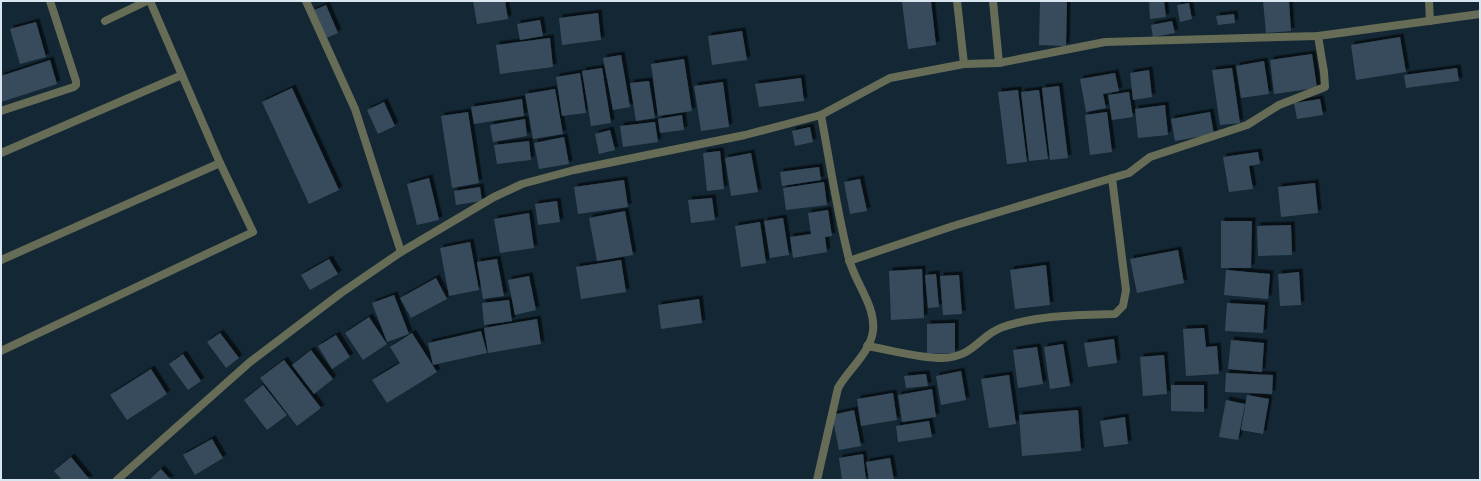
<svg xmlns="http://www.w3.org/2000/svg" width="1481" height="481" font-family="'Varela Round',sans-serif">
<defs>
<filter id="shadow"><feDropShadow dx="3.5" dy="-3.5" stdDeviation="0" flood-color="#0009"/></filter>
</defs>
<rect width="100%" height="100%" fill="#132734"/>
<g fill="#384c5b" filter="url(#shadow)">
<path d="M 473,1 L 505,1 L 508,19 L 477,24 Z"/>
<path d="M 912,1 L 931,1 L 936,45 L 908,49 L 902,2 Z"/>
<path d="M 1040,1 L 1067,1 L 1066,46 L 1039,45 Z"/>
<path d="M 1149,1 L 1164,1 L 1166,17 L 1150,19 Z"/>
<path d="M 1263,1 L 1289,1 L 1291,31 L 1266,33 Z"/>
<path d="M 1189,3 L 1192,19 L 1180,22 L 1177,5 Z"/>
<path d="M 326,5 L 338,33 L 324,39 L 312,11 Z"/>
<path d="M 598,13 L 601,40 L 562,45 L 559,18 Z"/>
<path d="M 1234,14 L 1235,23 L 1218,25 L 1216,16 Z"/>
<path d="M 540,20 L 543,36 L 520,40 L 517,24 Z"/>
<path d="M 1172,21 L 1175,33 L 1153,37 L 1151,25 Z"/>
<path d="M 36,22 L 46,57 L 20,64 L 10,29 Z"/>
<path d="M 742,31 L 747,60 L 712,65 L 708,36 Z"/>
<path d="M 1400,37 L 1406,72 L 1356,80 L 1351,45 Z"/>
<path d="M 550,38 L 553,67 L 500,74 L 496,45 Z"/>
<path d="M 1312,54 L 1317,88 L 1274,94 L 1270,60 Z"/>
<path d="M 621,55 L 630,107 L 613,110 L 603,58 Z"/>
<path d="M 684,59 L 692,111 L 658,116 L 651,64 Z"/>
<path d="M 50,60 L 57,84 L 1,102 L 1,76 Z"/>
<path d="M 1264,61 L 1269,94 L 1241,98 L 1236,66 Z"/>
<path d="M 602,68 L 611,123 L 591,126 L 582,71 Z"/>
<path d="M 1232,68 L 1240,123 L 1220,125 L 1212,70 Z"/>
<path d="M 1457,68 L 1459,81 L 1406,88 L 1404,75 Z"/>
<path d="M 1149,70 L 1152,97 L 1133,100 L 1130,73 Z"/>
<path d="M 580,73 L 586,113 L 562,116 L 556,77 Z"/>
<path d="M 1115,73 L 1119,91 L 1103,94 L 1106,108 L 1086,112 L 1080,79 Z"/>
<path d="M 801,78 L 804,101 L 759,107 L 755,84 Z"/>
<path d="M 649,81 L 655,118 L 636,121 L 630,83 Z"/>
<path d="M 723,82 L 729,127 L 701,131 L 694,86 Z"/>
<path d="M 1059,86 L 1068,158 L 1050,160 L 1042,88 Z"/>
<path d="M 292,88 L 339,190 L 309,204 L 262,102 Z"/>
<path d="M 555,89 L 563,134 L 533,139 L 525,94 Z"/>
<path d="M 1018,90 L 1027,162 L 1007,164 L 998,92 Z"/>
<path d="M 1039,90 L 1048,159 L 1029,161 L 1021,92 Z"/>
<path d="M 1129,92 L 1133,117 L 1112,120 L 1108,95 Z"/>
<path d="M 522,99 L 524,116 L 474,124 L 471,107 Z"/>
<path d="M 1320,99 L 1323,115 L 1297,119 L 1294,103 Z"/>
<path d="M 384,102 L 395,126 L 378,134 L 367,110 Z"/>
<path d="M 1165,105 L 1168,135 L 1138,138 L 1135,109 Z"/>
<path d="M 468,112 L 479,183 L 452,188 L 441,116 Z"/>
<path d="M 1107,112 L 1112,152 L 1090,155 L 1085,115 Z"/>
<path d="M 1210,112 L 1214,134 L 1175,141 L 1171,119 Z"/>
<path d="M 682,115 L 684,130 L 660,133 L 658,119 Z"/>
<path d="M 525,119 L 527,136 L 493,142 L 490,125 Z"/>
<path d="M 655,122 L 658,142 L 623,147 L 620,126 Z"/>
<path d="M 810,127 L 813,142 L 795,146 L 792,131 Z"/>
<path d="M 610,130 L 615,150 L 599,154 L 595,134 Z"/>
<path d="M 564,137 L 569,164 L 539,169 L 534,143 Z"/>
<path d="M 529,141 L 531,160 L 497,164 L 494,145 Z"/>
<path d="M 720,151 L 724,189 L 707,191 L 703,153 Z"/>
<path d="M 1258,152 L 1260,164 L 1249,166 L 1253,189 L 1229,192 L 1223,157 Z"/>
<path d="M 751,153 L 758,192 L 731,196 L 725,158 Z"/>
<path d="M 819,167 L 821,180 L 782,186 L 780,172 Z"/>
<path d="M 429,178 L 439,220 L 417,225 L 407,184 Z"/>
<path d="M 860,179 L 867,211 L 850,214 L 844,182 Z"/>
<path d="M 624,180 L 628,207 L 578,214 L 574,187 Z"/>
<path d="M 824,182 L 827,205 L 786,210 L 783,188 Z"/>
<path d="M 1315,183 L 1318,213 L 1281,217 L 1278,187 Z"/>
<path d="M 480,187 L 482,201 L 456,205 L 454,191 Z"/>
<path d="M 712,198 L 715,220 L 691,223 L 688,200 Z"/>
<path d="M 557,201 L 560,222 L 538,225 L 535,204 Z"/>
<path d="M 828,210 L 832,236 L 825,237 L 827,252 L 793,258 L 790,237 L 811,234 L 808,213 Z"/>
<path d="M 625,211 L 633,255 L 597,261 L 589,218 Z"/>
<path d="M 529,213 L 534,248 L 500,253 L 494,219 Z"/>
<path d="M 783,218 L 789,255 L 770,258 L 764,221 Z"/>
<path d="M 1221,221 L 1252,221 L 1251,268 L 1221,268 Z"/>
<path d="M 760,222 L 766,263 L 741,267 L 735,226 Z"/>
<path d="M 1291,225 L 1292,255 L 1258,256 L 1257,226 Z"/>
<path d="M 470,242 L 479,290 L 449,296 L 440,248 Z"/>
<path d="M 1178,250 L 1184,283 L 1137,293 L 1130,259 Z"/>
<path d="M 329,259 L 338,274 L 310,290 L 301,275 Z"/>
<path d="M 497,259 L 504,296 L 483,299 L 477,262 Z"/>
<path d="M 621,260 L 626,292 L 581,299 L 576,267 Z"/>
<path d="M 1046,265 L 1050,305 L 1015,309 L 1010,270 Z"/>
<path d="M 922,269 L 924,318 L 891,320 L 889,271 Z"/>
<path d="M 1226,270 L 1270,274 L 1268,299 L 1224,295 Z"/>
<path d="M 1299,272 L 1301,305 L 1280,306 L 1278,274 Z"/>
<path d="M 936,274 L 939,307 L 928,308 L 925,275 Z"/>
<path d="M 959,275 L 962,314 L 943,315 L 940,276 Z"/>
<path d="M 529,276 L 536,310 L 515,315 L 508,280 Z"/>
<path d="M 436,278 L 447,299 L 411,318 L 400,298 Z"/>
<path d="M 394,295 L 409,334 L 387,342 L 372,303 Z"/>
<path d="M 699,299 L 702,323 L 661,329 L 658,305 Z"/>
<path d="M 509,300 L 512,321 L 484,325 L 482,303 Z"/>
<path d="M 1227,303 L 1265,305 L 1263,333 L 1225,331 Z"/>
<path d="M 369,317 L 387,344 L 363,360 L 345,333 Z"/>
<path d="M 537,319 L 541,344 L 488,353 L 484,328 Z"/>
<path d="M 955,323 L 955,353 L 927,354 L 927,324 Z"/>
<path d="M 1204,328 L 1206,347 L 1217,346 L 1219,374 L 1186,376 L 1183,329 Z"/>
<path d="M 481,331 L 487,353 L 433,365 L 428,343 Z"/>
<path d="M 220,333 L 239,358 L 226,368 L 207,342 Z"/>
<path d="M 412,333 L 437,372 L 387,403 L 372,380 L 400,363 L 390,347 Z"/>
<path d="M 336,335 L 350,357 L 332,369 L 318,346 Z"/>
<path d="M 1114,339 L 1117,363 L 1088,367 L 1084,343 Z"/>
<path d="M 1231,340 L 1264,343 L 1262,372 L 1228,369 Z"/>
<path d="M 1063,344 L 1070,386 L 1050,389 L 1044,347 Z"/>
<path d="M 1037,347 L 1043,384 L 1018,388 L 1013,350 Z"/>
<path d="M 311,350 L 333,379 L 314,394 L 292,365 Z"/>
<path d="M 183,354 L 201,381 L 188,390 L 169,364 Z"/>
<path d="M 1164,355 L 1167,394 L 1143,396 L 1140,357 Z"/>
<path d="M 284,360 L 321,408 L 297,426 L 260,378 Z"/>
<path d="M 151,369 L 167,394 L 127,420 L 110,395 Z"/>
<path d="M 961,371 L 966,400 L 941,405 L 936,376 Z"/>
<path d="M 1226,373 L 1273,375 L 1272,394 L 1225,392 Z"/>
<path d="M 926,374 L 928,386 L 906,388 L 904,376 Z"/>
<path d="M 1009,375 L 1016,424 L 989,428 L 981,379 Z"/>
<path d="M 263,385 L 287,415 L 267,430 L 244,400 Z"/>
<path d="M 1171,385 L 1204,385 L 1204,412 L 1171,411 Z"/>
<path d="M 932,389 L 936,417 L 902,422 L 898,395 Z"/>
<path d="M 893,393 L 897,420 L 861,426 L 857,399 Z"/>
<path d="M 1247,395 L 1269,399 L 1263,434 L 1241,430 Z"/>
<path d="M 1226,400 L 1245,404 L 1238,440 L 1219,437 Z"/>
<path d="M 854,410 L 861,446 L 839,450 L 832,415 Z"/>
<path d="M 1078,410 L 1081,451 L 1022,456 L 1019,415 Z"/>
<path d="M 1125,417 L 1128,444 L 1104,447 L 1100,421 Z"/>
<path d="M 929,421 L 932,437 L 898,442 L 896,426 Z"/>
<path d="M 212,439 L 223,458 L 195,475 L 183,455 Z"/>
<path d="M 863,454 L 866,480 L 842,480 L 839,458 Z"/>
<path d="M 71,457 L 90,480 L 62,480 L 54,471 Z"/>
<path d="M 890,458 L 894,480 L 869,480 L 866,462 Z"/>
<path d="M 161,469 L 171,480 L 149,480 Z"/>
</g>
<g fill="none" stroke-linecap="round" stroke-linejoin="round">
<g stroke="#666c56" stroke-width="8">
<path d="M 306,1 L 355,109 L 401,252"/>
<path d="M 957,1 L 964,64"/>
<path d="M 993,1 L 999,63"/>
<path d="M 1429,1 L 1430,21"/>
<path d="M 105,21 L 147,1"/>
<path d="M 1,111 L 74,87 L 76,85 L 76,81 L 50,1"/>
<path d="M 1,153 L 182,75"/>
<path d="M 1,260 L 220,163"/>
<path d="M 849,261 L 953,226 L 1112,178"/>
<path d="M 867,346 C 891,350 918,358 942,358 C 975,357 979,335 1003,327 C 1039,315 1078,315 1115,314 L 1123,306 L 1126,290 L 1112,178 L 1129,173 L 1150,157 L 1247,125 L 1279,105 L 1325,87 L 1324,72 L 1318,36"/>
<path d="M 1,351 L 253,232 L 220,163 L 150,1"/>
<path d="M 817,480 L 838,388 C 848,370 870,353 873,331 C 876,306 855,283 849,259 C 837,212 830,163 821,115"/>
</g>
<path stroke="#666c56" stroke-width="8" d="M 117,480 L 250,362 L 341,293 L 401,252 L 494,197 L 522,184 L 574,170 L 745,135 L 821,115 L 890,78 L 964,64 L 999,63 L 1105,42 L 1318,36 L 1480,14"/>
</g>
<rect width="1481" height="481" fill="none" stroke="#dae6ef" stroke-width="4"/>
</svg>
